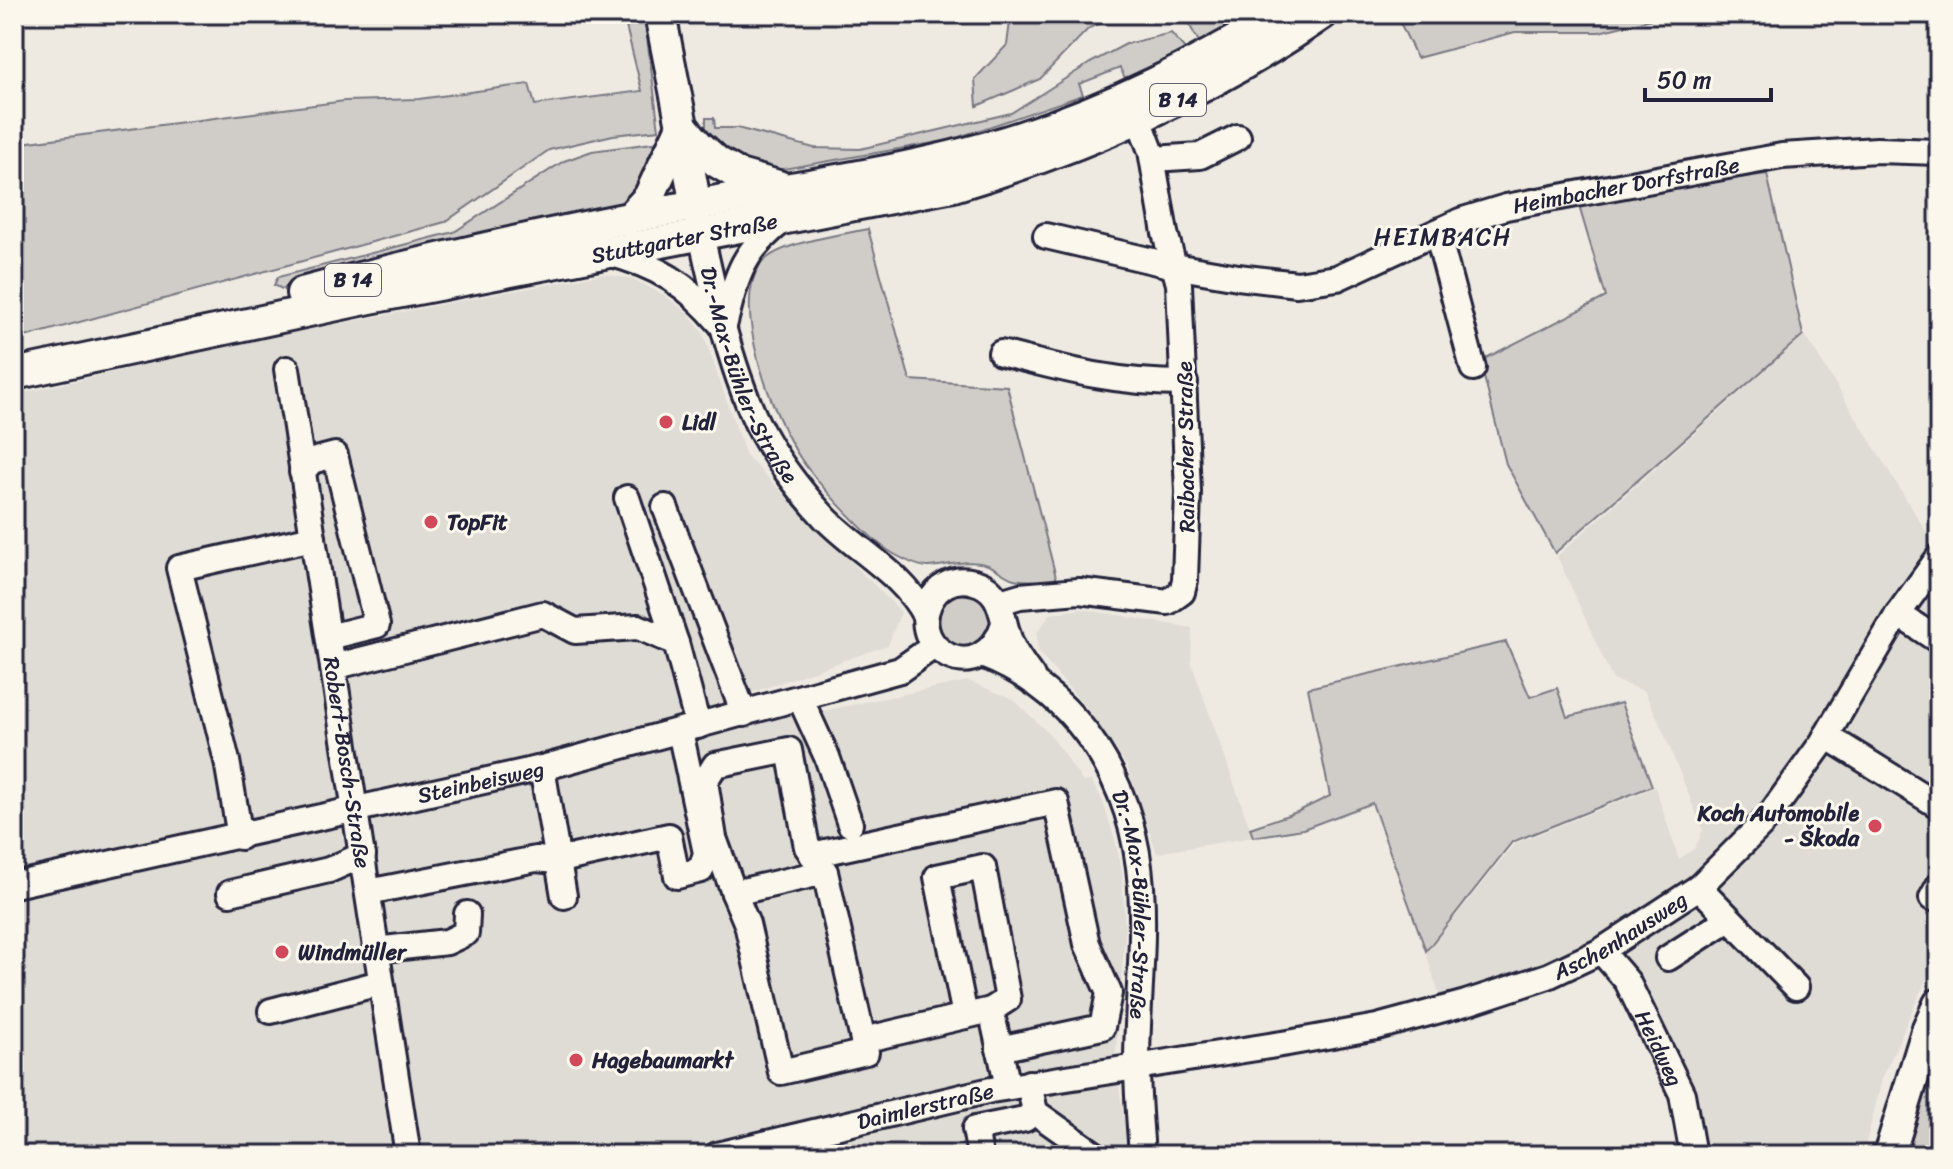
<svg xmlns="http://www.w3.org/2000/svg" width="1953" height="1169" font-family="Sriracha,sans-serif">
<rect width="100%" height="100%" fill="#eeeae2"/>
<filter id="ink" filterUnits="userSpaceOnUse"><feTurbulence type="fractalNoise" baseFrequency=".0125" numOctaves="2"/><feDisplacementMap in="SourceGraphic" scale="16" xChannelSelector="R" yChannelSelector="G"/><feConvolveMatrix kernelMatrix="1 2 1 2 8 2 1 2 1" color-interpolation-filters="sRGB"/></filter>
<g filter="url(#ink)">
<g fill="#dfdbd5">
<path d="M 603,274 L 633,279 L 664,295 L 688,313 L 703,333 L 746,456 L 901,612 L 888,645 L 677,719 L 794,708 L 798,716 L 968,681 L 1013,699 L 1052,737 L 1083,782 L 1091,781 L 1102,799 L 1115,840 L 1122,871 L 1125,932 L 1115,1062 L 1130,1155 L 14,1155 L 14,395 L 264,338 Z"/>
<path d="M 1805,335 L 1937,549 L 1908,579 L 1813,740 L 1708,864 L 1604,942 L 1442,1004 L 1426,953 L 1514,844 L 1655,787 L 1679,859 L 1695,848 L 1703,830 L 1658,719 L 1644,691 L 1613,680 L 1557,556 Z"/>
<path d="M 1939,575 L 1939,950 L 1882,1079 L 1863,1155 L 1695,1155 L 1682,1089 L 1624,954 L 1715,893 L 1834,746 L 1921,593 Z"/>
<path d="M 1082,609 L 1192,628 L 1191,662 L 1253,837 L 1157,853 L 1127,766 L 1090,712 L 1038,652 L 1037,633 L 1050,614 Z"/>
</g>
<g fill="#d0cdc9" stroke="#797882" stroke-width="2">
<path d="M 623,14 L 644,14 L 659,130 L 613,135 L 549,150 L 445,222 L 14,340 L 14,144 L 345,101 L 419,99 L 529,84 L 535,105 L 642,91 Z"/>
<path d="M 1011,14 L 1123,14 L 1089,28 L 1040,79 L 977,106 L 975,79 L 1007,45 Z"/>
<path d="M 1183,14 L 1259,14 L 1202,47 Z"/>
<path d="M 1396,14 L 1672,14 L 1599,32 L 1515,32 L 1417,58 Z"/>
<path d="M 1171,33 L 1186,50 L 1125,78 L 1120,68 L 1079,84 L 1083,95 L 950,140 L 772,171 L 740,164 L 714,146 L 706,131 L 706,118 L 714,118 L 715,128 L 737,128 L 814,148 L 860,149 L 1011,113 L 1090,63 L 1126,44 Z"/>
<path d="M 653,143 L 653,168 L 629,201 L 604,212 L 291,287 L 282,289 L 274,285 L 278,277 L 454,232 L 564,161 L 592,151 Z"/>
<path d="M 1767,174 L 1803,335 L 1555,553 L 1506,464 L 1480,361 L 1606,297 L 1579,206 L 1682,186 Z"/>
<path d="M 868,229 L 910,380 L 1007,386 L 1057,581 C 1043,580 1028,582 1014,579 C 1005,577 997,568 988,565 C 969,558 947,566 928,567 C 918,567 903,559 894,554 C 870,541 817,483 801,459 C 774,419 730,309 760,265 C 777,242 840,235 868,229 Z"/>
<path d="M 957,588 L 986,594 L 995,631 L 972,649 C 942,645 937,640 936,610 Z"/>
<path d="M 1506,642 L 1530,697 L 1557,688 L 1567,717 L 1621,703 L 1652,786 L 1512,842 L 1426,951 L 1372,803 L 1303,829 L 1253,837 L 1250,828 L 1297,812 L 1330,796 L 1308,688 Z"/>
<path d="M 1939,1064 L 1939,1155 L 1907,1155 L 1927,1089 Z"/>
</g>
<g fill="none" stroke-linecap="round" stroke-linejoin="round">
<defs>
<g id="minor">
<path d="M 1153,159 L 1200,156 L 1238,137"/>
<path id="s1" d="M 697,216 C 711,281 729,364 757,423 C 774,457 799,490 825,518 C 857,551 904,574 925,616"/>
<path d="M 1437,232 L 1473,368"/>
<path id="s2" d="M 1046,236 L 1174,266 L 1238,277 L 1297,284 L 1337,278 L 1463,220 L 1506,207 L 1782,156 L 1877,150 L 1939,152"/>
<path d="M 608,253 C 658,266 687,284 720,323"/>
<path d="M 724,326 C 737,275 741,252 785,219"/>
<path d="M 1001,353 C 1067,370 1116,383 1185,383"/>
<path id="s3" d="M 287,369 L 408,1155"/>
<path d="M 302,472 L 312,461 L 335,455 L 377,625 L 329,637"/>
<path d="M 627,498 L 676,643"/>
<path d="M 665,507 L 744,714"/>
<path d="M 1000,602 L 1020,596 L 1079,591 L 1168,602 L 1182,592 L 1185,580 L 1188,492 L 1179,284 L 1165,233 L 1151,151 L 1139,119"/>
<path d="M 1898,614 L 1939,641"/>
<path d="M 1003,626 C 995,652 968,671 942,652 C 907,628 932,570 974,582 C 1006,590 1000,622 1012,646 C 1017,657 1025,667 1032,677"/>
<path id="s4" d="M 982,655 C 1081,693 1134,785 1141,887 C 1145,946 1137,1005 1137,1064 C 1137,1094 1140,1125 1142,1155"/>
<path d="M 333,667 L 543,614 L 575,631 L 638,627 L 676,643 L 698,726"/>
<path d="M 800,698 L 827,757 L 850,824"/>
<path d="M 1826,736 L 1939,806"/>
<path d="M 542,768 L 564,896"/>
<path d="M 240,837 L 227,761 L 179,568 L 313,538"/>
<path d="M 812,855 L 1056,802 L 1087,944 L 1109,993 L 1102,1027 L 999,1049"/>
<path d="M 825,872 L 734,893 L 747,924 L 781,1072 L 866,1052 L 863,1040"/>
<path id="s5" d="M 14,885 L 542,768 L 900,670 L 934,646"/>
<path d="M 1699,887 L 1796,987"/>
<path d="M 368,892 L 536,859 L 556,861 L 669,836 L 677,876 L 701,870 L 706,853 L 680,731"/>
<path d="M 230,893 L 329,870 L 363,855"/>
<path d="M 734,893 L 714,838 L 705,781 L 715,765 L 789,750 L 807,847 L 825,872 L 863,1040 L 991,1010 L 1008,1087"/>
<path d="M 1932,898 L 1939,885"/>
<path d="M 375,950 L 447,942 L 466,933 L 467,914"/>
<path id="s6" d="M 1601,951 L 1627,981 L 1682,1094 L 1693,1155"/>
<path d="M 1668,958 L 1729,919"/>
<path d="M 271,1011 L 380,983"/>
<path d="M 965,1016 L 937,877 L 983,867 L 1008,999 L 991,1010"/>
<path d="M 1029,1083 L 1035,1112 L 1096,1155"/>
<path id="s7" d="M 717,1155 L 991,1090 L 1288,1043 L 1377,1027 L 1466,1003 L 1548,976 L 1601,951 L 1699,887 L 1767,819 L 1822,743 L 1898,614 L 1939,557"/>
<path d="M 980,1155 L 975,1129 L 1025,1119 L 1035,1112"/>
</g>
<g id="major">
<path d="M 660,14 L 682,126 L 698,145 L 717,162 L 739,175 L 778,186"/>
<path d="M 684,141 L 693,190"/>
<path d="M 629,219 L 649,197 L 682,126"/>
<path d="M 302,293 C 432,258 564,230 696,205 C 805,184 916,171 1021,137 C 1118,106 1195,65 1282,14"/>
<path id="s8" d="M 14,374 L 370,298 L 953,186 C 1085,147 1209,93 1322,14"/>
<path d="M 1889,1155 L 1928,1028 L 1939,1004"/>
</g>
</defs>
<use href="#minor" stroke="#22223b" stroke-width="30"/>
<use href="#major" stroke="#22223b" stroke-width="36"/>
<use href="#minor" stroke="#fbf7ec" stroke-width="24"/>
<use href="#major" stroke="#fbf7ec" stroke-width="30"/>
</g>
</g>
<g fill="#d1495b" stroke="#fbf7ec" stroke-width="3">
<circle cx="666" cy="422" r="8"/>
<circle cx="431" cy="522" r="8"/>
<circle cx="1875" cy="826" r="8"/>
<circle cx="282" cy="952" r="8"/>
<circle cx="576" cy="1060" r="8"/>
</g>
<g text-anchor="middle" stroke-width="6" stroke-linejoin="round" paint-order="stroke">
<g fill="#fbf7ec" stroke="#636270" stroke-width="2">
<rect x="1150" y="84" width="56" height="32" rx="6"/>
<rect x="325" y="264" width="56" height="32" rx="6"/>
</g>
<g font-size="20" font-weight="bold" fill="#22223b">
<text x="1178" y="107">B 14</text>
<text x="353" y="287">B 14</text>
</g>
<g font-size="22" fill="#22223b" stroke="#fbf7ec">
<text dy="8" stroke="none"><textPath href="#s2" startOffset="602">Heimbacher Dorfstraße</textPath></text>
<text dy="8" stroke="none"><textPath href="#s8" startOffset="684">Stuttgarter Straße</textPath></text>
<text dy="8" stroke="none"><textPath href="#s1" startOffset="168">Dr.-Max-Bühler-Straße</textPath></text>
<text transform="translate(1185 447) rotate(-91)" y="8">Raibacher Straße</text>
<text dy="8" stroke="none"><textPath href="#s3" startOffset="398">Robert-Bosch-Straße</textPath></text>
<text dy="8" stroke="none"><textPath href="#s5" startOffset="478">Steinbeisweg</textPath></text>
<text dy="8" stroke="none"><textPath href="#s4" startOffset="314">Dr.-Max-Bühler-Straße</textPath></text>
<text dy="8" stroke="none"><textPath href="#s7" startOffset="934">Aschenhausweg</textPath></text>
<text dy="8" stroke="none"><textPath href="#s6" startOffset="114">Heidweg</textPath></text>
<text dy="8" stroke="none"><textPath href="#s7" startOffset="214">Daimlerstraße</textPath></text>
</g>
<g font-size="22" font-weight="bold" fill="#22223b" stroke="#fbf7ec" text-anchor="start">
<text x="682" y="430">Lidl</text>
<text x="447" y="530">TopFit</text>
<text x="1859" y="821" text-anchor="end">Koch Automobile<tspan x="1859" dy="25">- Škoda</tspan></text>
<text x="298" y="960">Windmüller</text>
<text x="592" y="1068">Hagebaumarkt</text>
</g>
<g font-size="24" letter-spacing="2" fill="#22223b" stroke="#fbf7ec">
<text x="1443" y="245">HEIMBACH</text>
</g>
</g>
<rect width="1953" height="1169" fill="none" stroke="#fbf7ec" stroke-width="48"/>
<rect x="24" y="24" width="1905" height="1121" fill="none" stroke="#22223b" stroke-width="3" filter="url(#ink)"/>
<path d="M1645 88v12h126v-12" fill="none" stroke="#22223b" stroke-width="4"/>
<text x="1657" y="88" font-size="24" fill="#22223b" stroke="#fbf7ec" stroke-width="6" paint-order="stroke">50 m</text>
</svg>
